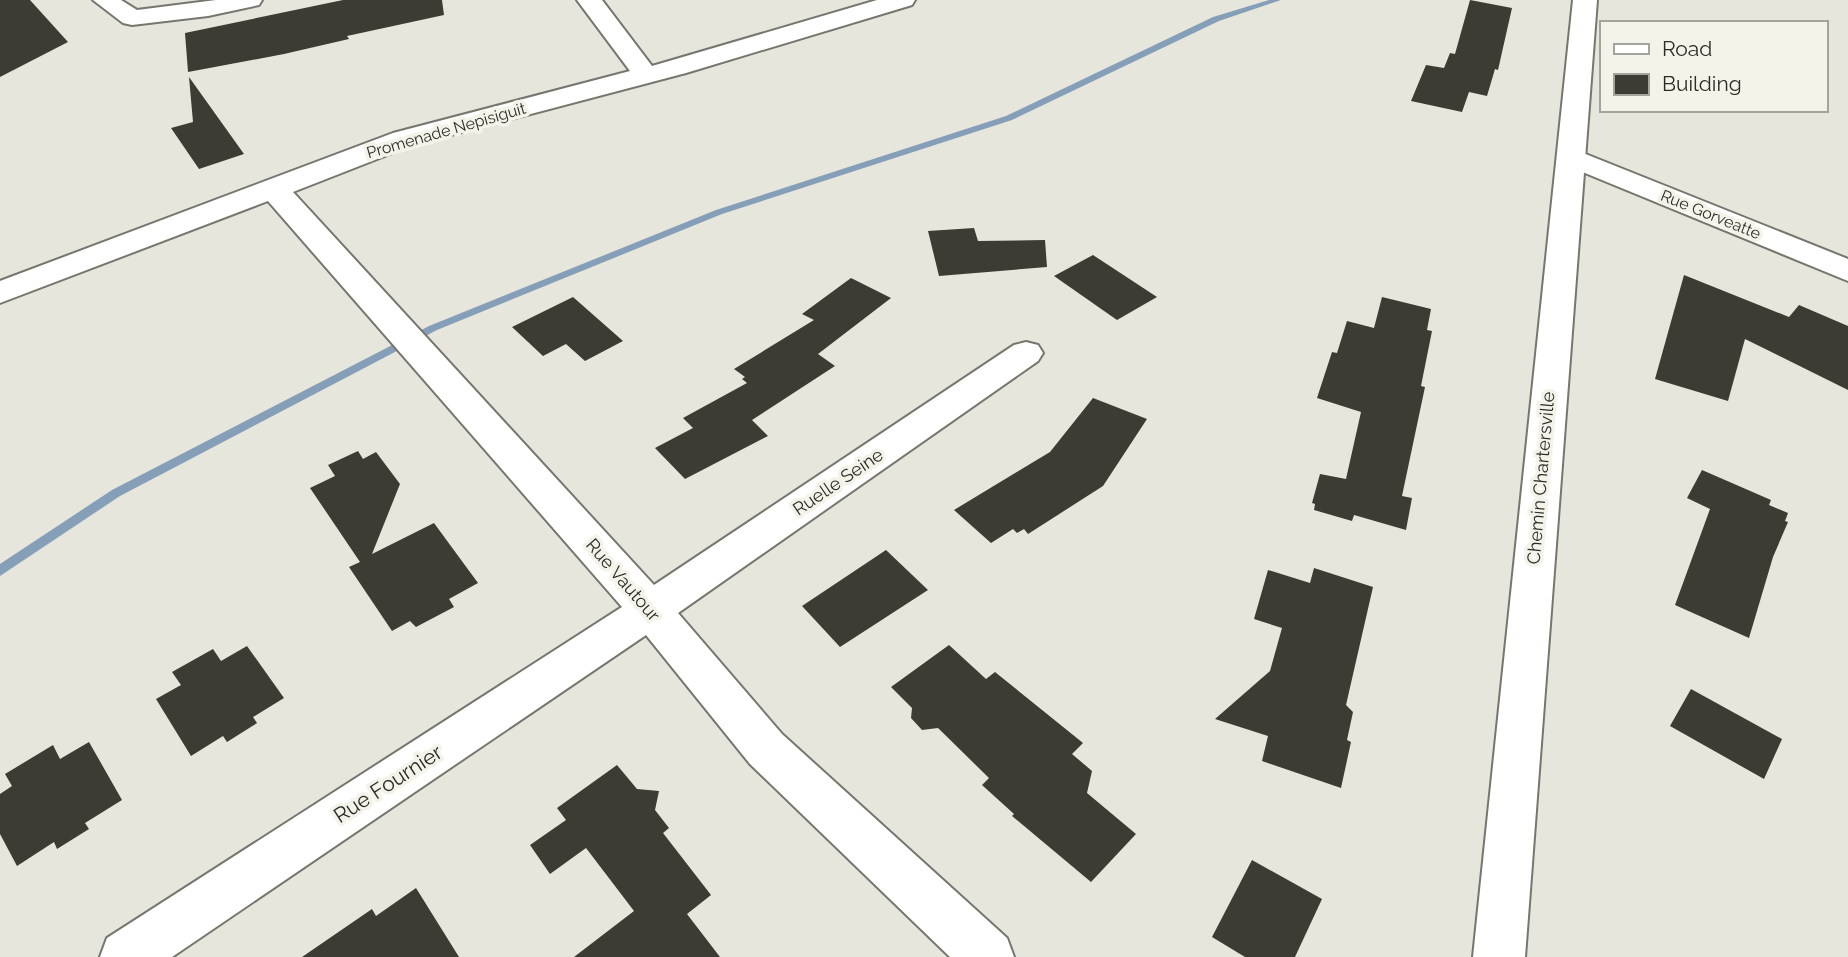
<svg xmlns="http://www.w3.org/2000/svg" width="1848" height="957" font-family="Raleway,sans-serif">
<rect width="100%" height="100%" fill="#e7e6dd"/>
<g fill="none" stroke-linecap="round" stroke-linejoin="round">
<path fill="#869fb8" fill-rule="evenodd" d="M 1269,0 L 1281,0 L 1219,21 L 1012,120 L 722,214 L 437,330 L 120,496 L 0,576 L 0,564 L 112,490 L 429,326 L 716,210 L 1006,116 L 1213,17 Z"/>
</g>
<g fill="#3c3c34">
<path d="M 0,0 L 30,0 L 68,42 L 0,77 Z"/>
<path d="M 343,0 L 442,0 L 444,15 L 347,36 L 349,39 L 284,54 L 188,72 L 185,33 Z"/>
<path d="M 1470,0 L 1512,8 L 1498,70 L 1495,69 L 1487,96 L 1469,92 L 1462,112 L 1411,101 L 1426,65 L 1444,68 L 1450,53 L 1455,54 Z"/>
<path d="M 189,77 L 244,154 L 199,169 L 171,128 L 193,122 Z"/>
<path d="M 974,228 L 978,241 L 1045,240 L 1047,267 L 939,276 L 928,231 Z"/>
<path d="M 1093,255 L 1157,297 L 1117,320 L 1054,276 Z"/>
<path d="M 1684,275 L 1789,317 L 1799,305 L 1848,326 L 1848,390 L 1745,339 L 1728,401 L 1655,379 Z"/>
<path d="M 851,278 L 891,298 L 818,354 L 835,366 L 752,420 L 768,436 L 685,479 L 655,448 L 693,428 L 683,418 L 747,383 L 742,379 L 745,377 L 734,369 L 814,320 L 802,314 Z"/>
<path d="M 573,297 L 623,341 L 585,361 L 566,344 L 543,356 L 512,327 Z"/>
<path d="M 1382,297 L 1431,309 L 1427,330 L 1432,331 L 1421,386 L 1425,387 L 1402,496 L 1412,498 L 1406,530 L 1354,515 L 1352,521 L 1314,510 L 1315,504 L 1312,503 L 1320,474 L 1346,479 L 1361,412 L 1317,398 L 1332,352 L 1337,353 L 1347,321 L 1374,328 Z"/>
<path d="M 1093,398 L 1147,419 L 1103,486 L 1028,534 L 1024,529 L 1017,533 L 1013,529 L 991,543 L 954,510 L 1050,452 Z"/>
<path d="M 358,451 L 363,459 L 376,452 L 400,484 L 372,554 L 434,523 L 478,583 L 449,599 L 454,607 L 416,627 L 410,621 L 392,631 L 349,567 L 360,562 L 310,488 L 335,476 L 328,465 Z"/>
<path d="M 1702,470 L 1771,500 L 1769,505 L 1788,513 L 1785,521 L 1788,522 L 1773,557 L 1749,638 L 1675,605 L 1710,509 L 1687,498 Z"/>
<path d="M 886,550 L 928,590 L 840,647 L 802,606 Z"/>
<path d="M 1314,568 L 1373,587 L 1346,705 L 1353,712 L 1347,740 L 1351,742 L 1341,788 L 1262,761 L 1268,736 L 1215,719 L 1270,671 L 1282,628 L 1254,619 L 1268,570 L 1310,583 Z"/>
<path d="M 949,645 L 986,679 L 995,672 L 1083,743 L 1072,754 L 1092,771 L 1087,793 L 1136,834 L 1091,882 L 1012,816 L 1014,814 L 982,785 L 989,778 L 938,728 L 922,730 L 911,718 L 912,708 L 891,687 Z"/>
<path d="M 247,646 L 284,698 L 253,717 L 257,723 L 227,742 L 223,736 L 191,756 L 156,699 L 181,685 L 172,672 L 213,649 L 221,661 Z"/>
<path d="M 1691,689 L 1782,739 L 1764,779 L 1670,726 Z"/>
<path d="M 89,742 L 122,800 L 85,823 L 89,829 L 57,849 L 54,842 L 17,866 L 0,834 L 0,794 L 12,786 L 5,774 L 53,745 L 60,759 Z"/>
<path d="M 617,765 L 637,789 L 659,791 L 655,810 L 669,828 L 663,833 L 711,895 L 687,914 L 720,957 L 574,957 L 634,911 L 586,848 L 550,874 L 530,845 L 566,820 L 557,808 Z"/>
<path d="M 1252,860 L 1322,899 L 1295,957 L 1245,957 L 1212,937 Z"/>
<path d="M 416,888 L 459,957 L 302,957 L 372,909 L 376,916 Z"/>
</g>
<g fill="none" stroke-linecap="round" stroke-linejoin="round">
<defs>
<g id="street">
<path d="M 93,0 L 121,0 L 137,10 L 216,0 L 262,0 L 259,5 L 208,16 L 132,25 L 123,23 Z"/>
<path d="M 577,0 L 602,0 L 652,66 L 877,0 L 915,0 L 912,5 L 686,73 L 413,145 L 293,192 L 654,585 L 1014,345 L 1026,342 L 1038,345 L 1043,353 L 1038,361 L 678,613 L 782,734 L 1007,938 L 1014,957 L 950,957 L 750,764 L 646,635 L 172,957 L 100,957 L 107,938 L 622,607 L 268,201 L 0,303 L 0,281 L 393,133 L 630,71 Z"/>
<path d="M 1573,149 L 1848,259 L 1848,281 L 1563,164 L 1559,158 L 1563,152 Z"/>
</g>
<path id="secondary" d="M 1573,0 L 1597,0 L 1525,957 L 1473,957 Z"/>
</defs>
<use href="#street" stroke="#77766e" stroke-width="4"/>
<use href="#secondary" stroke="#77766e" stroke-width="4"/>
<use href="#street" fill="#fff" fill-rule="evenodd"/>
<use href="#secondary" fill="#fff" fill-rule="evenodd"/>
</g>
<g text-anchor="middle" stroke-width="7" stroke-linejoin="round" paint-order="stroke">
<g font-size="16" fill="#2c2b28" stroke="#f4f3ea">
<text transform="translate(446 130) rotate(-16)" y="6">Promenade Nepisiguit</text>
<text transform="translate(1711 214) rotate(22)" y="6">Rue Gorveatte</text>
</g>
<g font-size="18" fill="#2c2b28" stroke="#f4f3ea">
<text transform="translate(1541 478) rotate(-85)" y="6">Chemin Chartersville</text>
<text transform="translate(838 482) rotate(-34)" y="6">Ruelle Seine</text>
<text transform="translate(623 580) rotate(49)" y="6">Rue Vautour</text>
</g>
<g font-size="21" fill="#2c2b28" stroke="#f4f3ea">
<text transform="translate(388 784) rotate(-33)" y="7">Rue Fournier</text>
</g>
</g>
<rect x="1600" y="21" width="228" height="91" fill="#f4f3ea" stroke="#a4a39c" stroke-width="2"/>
<rect x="1614" y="44" width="35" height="10" fill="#ffffff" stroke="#a4a39c" stroke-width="2"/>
<text x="1662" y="56" font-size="21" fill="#2c2b28">Road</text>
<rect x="1614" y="74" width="35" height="21" fill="#3c3c34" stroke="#a4a39c" stroke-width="2"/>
<text x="1662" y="91" font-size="21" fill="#2c2b28">Building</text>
</svg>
